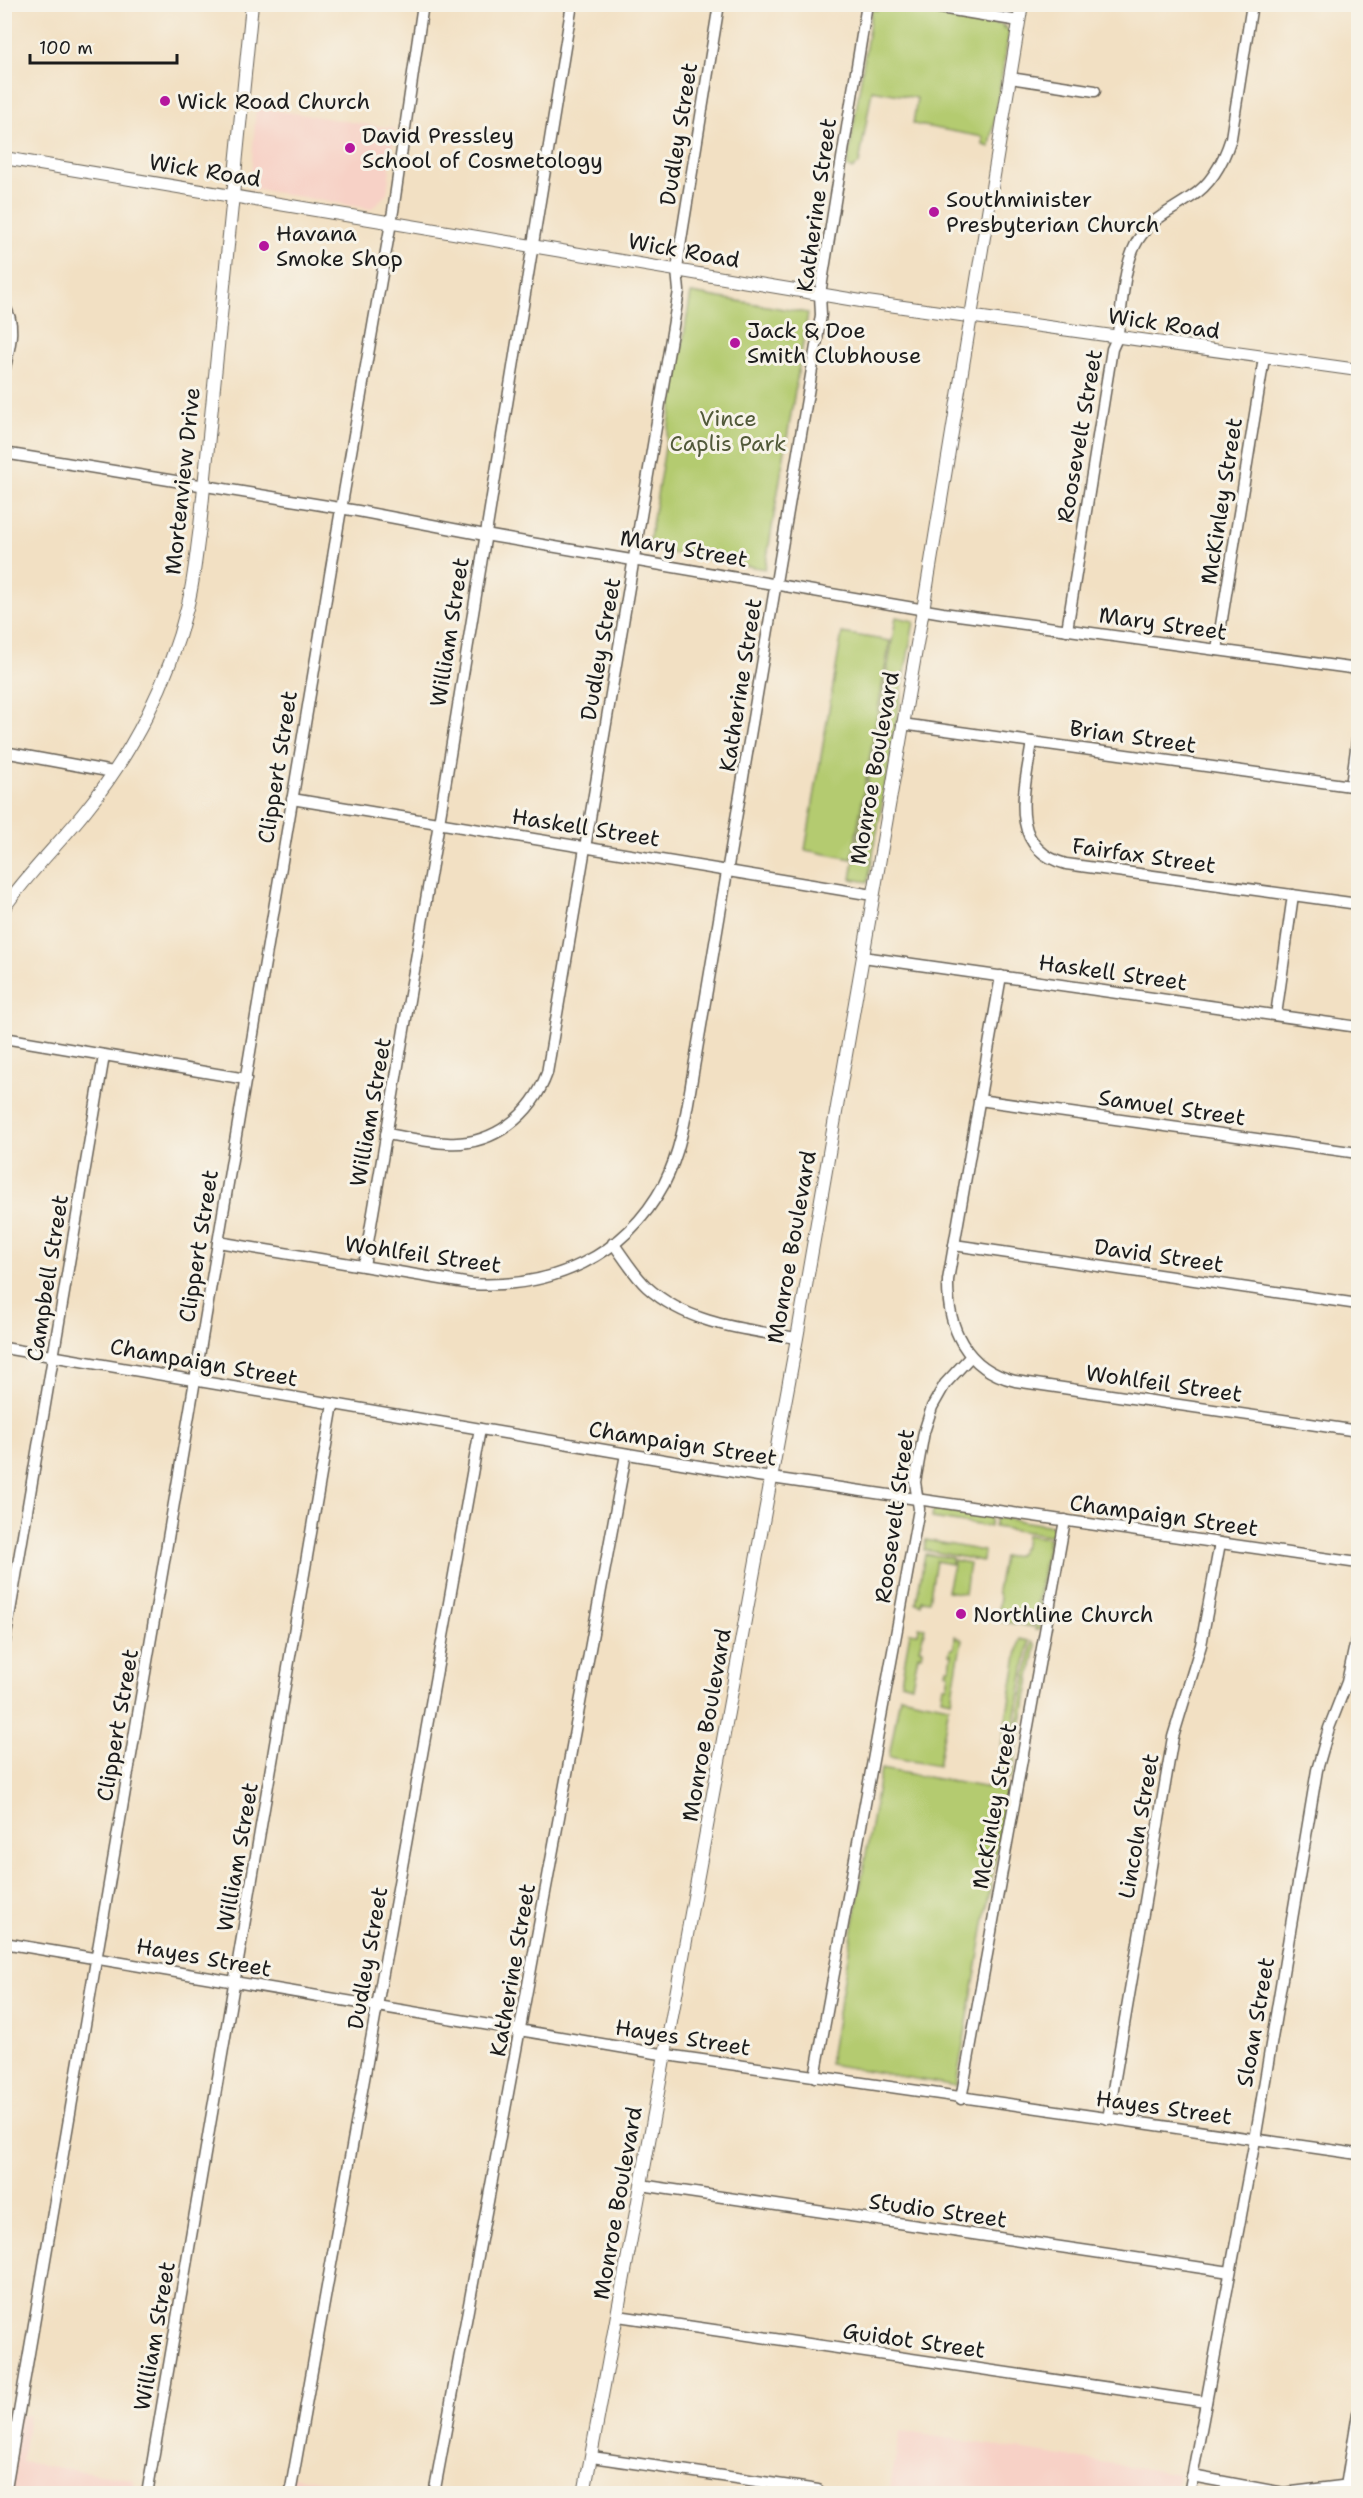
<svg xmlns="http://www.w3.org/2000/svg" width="1363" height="2498" font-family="'Shantell Sans',sans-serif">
<rect width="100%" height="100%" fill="#f7f3e8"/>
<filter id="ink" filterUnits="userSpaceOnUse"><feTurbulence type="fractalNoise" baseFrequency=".0167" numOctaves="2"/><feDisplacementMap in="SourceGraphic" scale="12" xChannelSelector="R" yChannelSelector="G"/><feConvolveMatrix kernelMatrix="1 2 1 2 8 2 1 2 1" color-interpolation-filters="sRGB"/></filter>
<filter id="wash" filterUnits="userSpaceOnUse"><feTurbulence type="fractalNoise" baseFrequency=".008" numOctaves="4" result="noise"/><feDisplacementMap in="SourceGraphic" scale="24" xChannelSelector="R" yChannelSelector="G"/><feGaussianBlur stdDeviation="1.35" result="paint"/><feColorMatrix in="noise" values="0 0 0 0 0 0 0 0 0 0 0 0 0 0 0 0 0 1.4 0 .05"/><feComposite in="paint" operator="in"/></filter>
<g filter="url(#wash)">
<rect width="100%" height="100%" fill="#f2e0c3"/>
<g fill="#f7d1c6">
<path d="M 256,107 L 395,129 L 387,194 L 371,209 L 250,188 Z"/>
<path d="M 4,2412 L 29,2416 L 22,2462 L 134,2479 L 134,2486 L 184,2493 L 5,2493 Z"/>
<path d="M 900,2431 L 1179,2474 L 1176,2493 L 889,2493 Z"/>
<path d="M 286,2475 L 363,2488 L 362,2493 L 282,2494 Z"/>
</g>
<g fill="#b4cb70" stroke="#687446" stroke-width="1.5">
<path d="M 877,5 L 991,23 L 1003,25 L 1003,30 L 1005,26 L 1009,32 L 990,147 L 983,145 L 983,137 L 913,124 L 917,98 L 872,90 L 859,164 L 852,169 L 847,167 L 872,9 L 877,10 Z"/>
<path d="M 691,293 L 808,313 L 765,569 L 648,549 Z"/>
<path d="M 896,617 L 914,621 L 894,735 L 877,732 Z"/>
<path d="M 842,633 L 890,641 L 852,859 L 805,850 Z"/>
<path d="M 876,734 L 894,737 L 868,882 L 851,879 Z"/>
<path d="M 933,1509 L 991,1516 L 990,1527 L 932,1518 Z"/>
<path d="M 996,1517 L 1053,1526 L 1055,1536 L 994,1527 Z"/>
<path d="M 1026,1535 L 1048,1538 L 1033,1627 L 999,1621 L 997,1616 L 1000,1598 L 997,1591 L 1003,1557 L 1017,1555 L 1025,1545 Z"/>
<path d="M 1050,1539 L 1055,1540 L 1039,1630 L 1035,1630 Z"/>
<path d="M 926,1540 L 984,1551 L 983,1561 L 924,1550 Z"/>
<path d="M 925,1554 L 952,1558 L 951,1564 L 936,1561 L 929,1601 L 922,1600 L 921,1604 L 916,1603 Z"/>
<path d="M 954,1560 L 969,1563 L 965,1594 L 947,1591 Z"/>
<path d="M 919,1627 L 925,1628 L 919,1649 L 922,1650 L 921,1655 L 918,1655 L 912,1685 L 901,1682 L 910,1632 L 918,1633 Z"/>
<path d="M 955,1636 L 962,1639 L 951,1700 L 941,1698 L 943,1686 L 947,1686 L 949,1673 L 946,1672 L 947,1668 L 950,1668 L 952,1654 L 949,1654 L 950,1649 L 954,1648 Z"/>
<path d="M 1020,1639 L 1029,1641 L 1005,1778 L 996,1776 Z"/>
<path d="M 1032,1642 L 1036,1645 L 1012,1777 L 1010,1779 L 1008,1779 Z"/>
<path d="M 900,1696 L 949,1706 L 938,1766 L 889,1757 Z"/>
<path d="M 881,1769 L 1007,1791 L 956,2086 L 829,2064 Z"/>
</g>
</g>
<g filter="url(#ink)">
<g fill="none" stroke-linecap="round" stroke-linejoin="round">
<defs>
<g id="minor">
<path d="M 916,4 L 1019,21"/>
<path d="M 1010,78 L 1095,91"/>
<path d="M 4,306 C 18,324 8,352 4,372"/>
<path d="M 4,453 L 358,511 L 485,535 L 943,613 L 1358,669"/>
<path d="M 1067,630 L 1112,349 L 1117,338 C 1123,307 1122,267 1138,240 C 1152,218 1171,211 1191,197 C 1212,184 1224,160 1231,138 L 1252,4"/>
<path d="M 1217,650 L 1264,358"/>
<path d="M 902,724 L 1358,787"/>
<path d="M 1032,742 C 1025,788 1006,848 1066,864 L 1358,904"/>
<path d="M 4,752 L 113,772"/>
<path d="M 1351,786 L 1358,734"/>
<path d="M 292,799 L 873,895"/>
<path d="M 863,957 L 1358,1027"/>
<path d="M 1001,976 L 948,1280 C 947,1327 965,1369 1015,1381 L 1358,1431"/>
<path d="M 1276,1015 L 1293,895"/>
<path d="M 4,1038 L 246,1079"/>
<path d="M 979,1100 L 1358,1153"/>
<path d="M 386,1134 C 406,1137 427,1142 447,1143 C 493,1146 532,1115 547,1073 L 679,291 L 677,270 L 681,240 L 719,4"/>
<path d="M 218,1242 L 471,1284 C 551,1289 625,1257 664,1184 C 683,1147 687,1107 694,1067 C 702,1022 709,976 717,931 C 751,732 784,533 818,334 L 821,315 L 820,294 L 867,4"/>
<path d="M 613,1243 C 624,1258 634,1275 647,1287 C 689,1325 744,1329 797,1338"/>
<path d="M 954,1245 L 1358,1304"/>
<path d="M 364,1266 L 437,835 L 572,4"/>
<path d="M 4,1348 L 758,1476 L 1358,1563"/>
<path d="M 4,1647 L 104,1056"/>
<path d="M 4,1943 L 667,2055 L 1358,2154"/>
<path d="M 815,2077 L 919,1509 L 915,1482 L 924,1432 L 932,1407 L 945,1384 L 971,1356"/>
<path d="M 961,2099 L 1065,1520"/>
<path d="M 1108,2119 L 1173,1737 L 1201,1645 L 1220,1543"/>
<path d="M 641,2185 L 1230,2272"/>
<path d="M 618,2316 L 1206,2402"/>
<path d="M 592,2457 L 818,2490"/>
<path d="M 1192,2476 L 1284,2493 L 1358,2484"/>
<path d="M 1346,2486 L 1358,2413"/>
<path d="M 5,2494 L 195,1380 L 339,521 L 393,211 L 423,4"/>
<path d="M 147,2494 L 333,1404"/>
<path d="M 290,2494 L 480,1429"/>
<path d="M 434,2494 L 626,1454"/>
<path d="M 1189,2494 L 1255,2140 L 1317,1770 L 1329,1728 L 1347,1682 L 1358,1631"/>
</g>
<g id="tertiary">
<path d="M 4,158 L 867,302 L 1358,370"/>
<path d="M 4,908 C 28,873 60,843 86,810 C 133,752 169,681 187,608 C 194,582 196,554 200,527 L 252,4"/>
<path d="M 584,2494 L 797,1338 L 925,598 L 1022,4"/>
</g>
</defs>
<use href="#minor" stroke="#676156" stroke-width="13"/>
<use href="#tertiary" stroke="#676156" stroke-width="14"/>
<use href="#minor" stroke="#fff" stroke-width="10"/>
<use href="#tertiary" stroke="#fff" stroke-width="12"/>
</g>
</g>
<g fill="#b5179e" stroke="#f7f3e8" stroke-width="2">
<circle cx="165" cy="101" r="6"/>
<circle cx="350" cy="148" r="6"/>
<circle cx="934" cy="212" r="6"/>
<circle cx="264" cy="246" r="6"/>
<circle cx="735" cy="343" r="6"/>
<circle cx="961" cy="1614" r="6"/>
</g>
<g text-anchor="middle" stroke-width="6" stroke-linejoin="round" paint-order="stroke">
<g font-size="22" fill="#1c1c1c" stroke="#f7f3e8" text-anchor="start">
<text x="177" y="109">Wick Road Church</text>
<text x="362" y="143">David Pressley<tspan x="362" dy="25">School of Cosmetology</tspan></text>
<text x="946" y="207">Southminister<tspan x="946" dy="25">Presbyterian Church</tspan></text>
<text x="276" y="241">Havana<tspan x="276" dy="25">Smoke Shop</tspan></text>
<text x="747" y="338">Jack &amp; Doe<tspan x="747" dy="25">Smith Clubhouse</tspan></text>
<text x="973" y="1622">Northline Church</text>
</g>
<g font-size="22" fill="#1c1c1c" stroke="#f7f3e8">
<text transform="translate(678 134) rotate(-81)" y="8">Dudley Street</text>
<text transform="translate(205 170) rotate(9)" y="8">Wick Road</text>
<text transform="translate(816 205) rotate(-82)" y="8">Katherine Street</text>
<text transform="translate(684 250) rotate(10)" y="8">Wick Road</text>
<text transform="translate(1164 323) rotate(8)" y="8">Wick Road</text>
<text transform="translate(1079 436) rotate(-80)" y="8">Roosevelt Street</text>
<text transform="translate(182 481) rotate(-84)" y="8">Mortenview Drive</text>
<text transform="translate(1221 501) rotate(-81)" y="8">McKinley Street</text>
<text transform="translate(684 548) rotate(10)" y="8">Mary Street</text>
<text transform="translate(1163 623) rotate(8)" y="8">Mary Street</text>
<text transform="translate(449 632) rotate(-81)" y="8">William Street</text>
<text transform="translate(600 649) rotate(-80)" y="8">Dudley Street</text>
<text transform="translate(740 685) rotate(-81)" y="8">Katherine Street</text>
<text transform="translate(1133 736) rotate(8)" y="8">Brian Street</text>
<text transform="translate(277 767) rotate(-81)" y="8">Clippert Street</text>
<text transform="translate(874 768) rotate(-80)" y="8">Monroe Boulevard</text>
<text transform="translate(586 827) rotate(9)" y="8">Haskell Street</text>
<text transform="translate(1144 855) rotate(8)" y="8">Fairfax Street</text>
<text transform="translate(1113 972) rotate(8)" y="8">Haskell Street</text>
<text transform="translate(1172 1107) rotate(8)" y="8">Samuel Street</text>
<text transform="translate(370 1112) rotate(-80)" y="8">William Street</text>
<text transform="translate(198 1246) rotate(-81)" y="8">Clippert Street</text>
<text transform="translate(791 1247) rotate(-80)" y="8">Monroe Boulevard</text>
<text transform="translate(423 1254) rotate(8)" y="8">Wohlfeil Street</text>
<text transform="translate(1159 1255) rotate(8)" y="8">David Street</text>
<text transform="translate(47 1278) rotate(-81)" y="8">Campbell Street</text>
<text transform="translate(204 1362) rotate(10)" y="8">Champaign Street</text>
<text transform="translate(1164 1383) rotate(8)" y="8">Wohlfeil Street</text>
<text transform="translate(683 1443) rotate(9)" y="8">Champaign Street</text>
<text transform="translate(1164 1515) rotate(8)" y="8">Champaign Street</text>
<text transform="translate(894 1516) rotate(-82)" y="8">Roosevelt Street</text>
<text transform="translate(117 1725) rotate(-80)" y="8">Clippert Street</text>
<text transform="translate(706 1725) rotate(-80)" y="8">Monroe Boulevard</text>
<text transform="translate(994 1806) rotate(-80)" y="8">McKinley Street</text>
<text transform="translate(1138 1826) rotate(-80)" y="8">Lincoln Street</text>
<text transform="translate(237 1857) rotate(-80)" y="8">William Street</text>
<text transform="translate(204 1957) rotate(10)" y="8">Hayes Street</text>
<text transform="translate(367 1958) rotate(-80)" y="8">Dudley Street</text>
<text transform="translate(512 1970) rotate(-80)" y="8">Katherine Street</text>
<text transform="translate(1255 2022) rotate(-80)" y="8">Sloan Street</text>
<text transform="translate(683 2037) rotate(9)" y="8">Hayes Street</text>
<text transform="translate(1164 2107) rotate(8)" y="8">Hayes Street</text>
<text transform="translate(617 2203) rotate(-80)" y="8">Monroe Boulevard</text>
<text transform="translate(938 2210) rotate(8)" y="8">Studio Street</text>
<text transform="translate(154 2336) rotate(-80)" y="8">William Street</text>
<text transform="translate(914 2340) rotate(8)" y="8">Guidot Street</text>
</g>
<g font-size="22" fill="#515939" stroke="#f7f3e8">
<text x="728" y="426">Vince<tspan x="728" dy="25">Caplis Park</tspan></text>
</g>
</g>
<rect width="1363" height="2498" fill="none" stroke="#f7f3e8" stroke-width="24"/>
<path d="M30 54v9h147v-9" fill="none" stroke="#1c1c1c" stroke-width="3"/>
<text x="39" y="54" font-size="18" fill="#1c1c1c" stroke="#f7f3e8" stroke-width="4.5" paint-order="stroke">100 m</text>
</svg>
